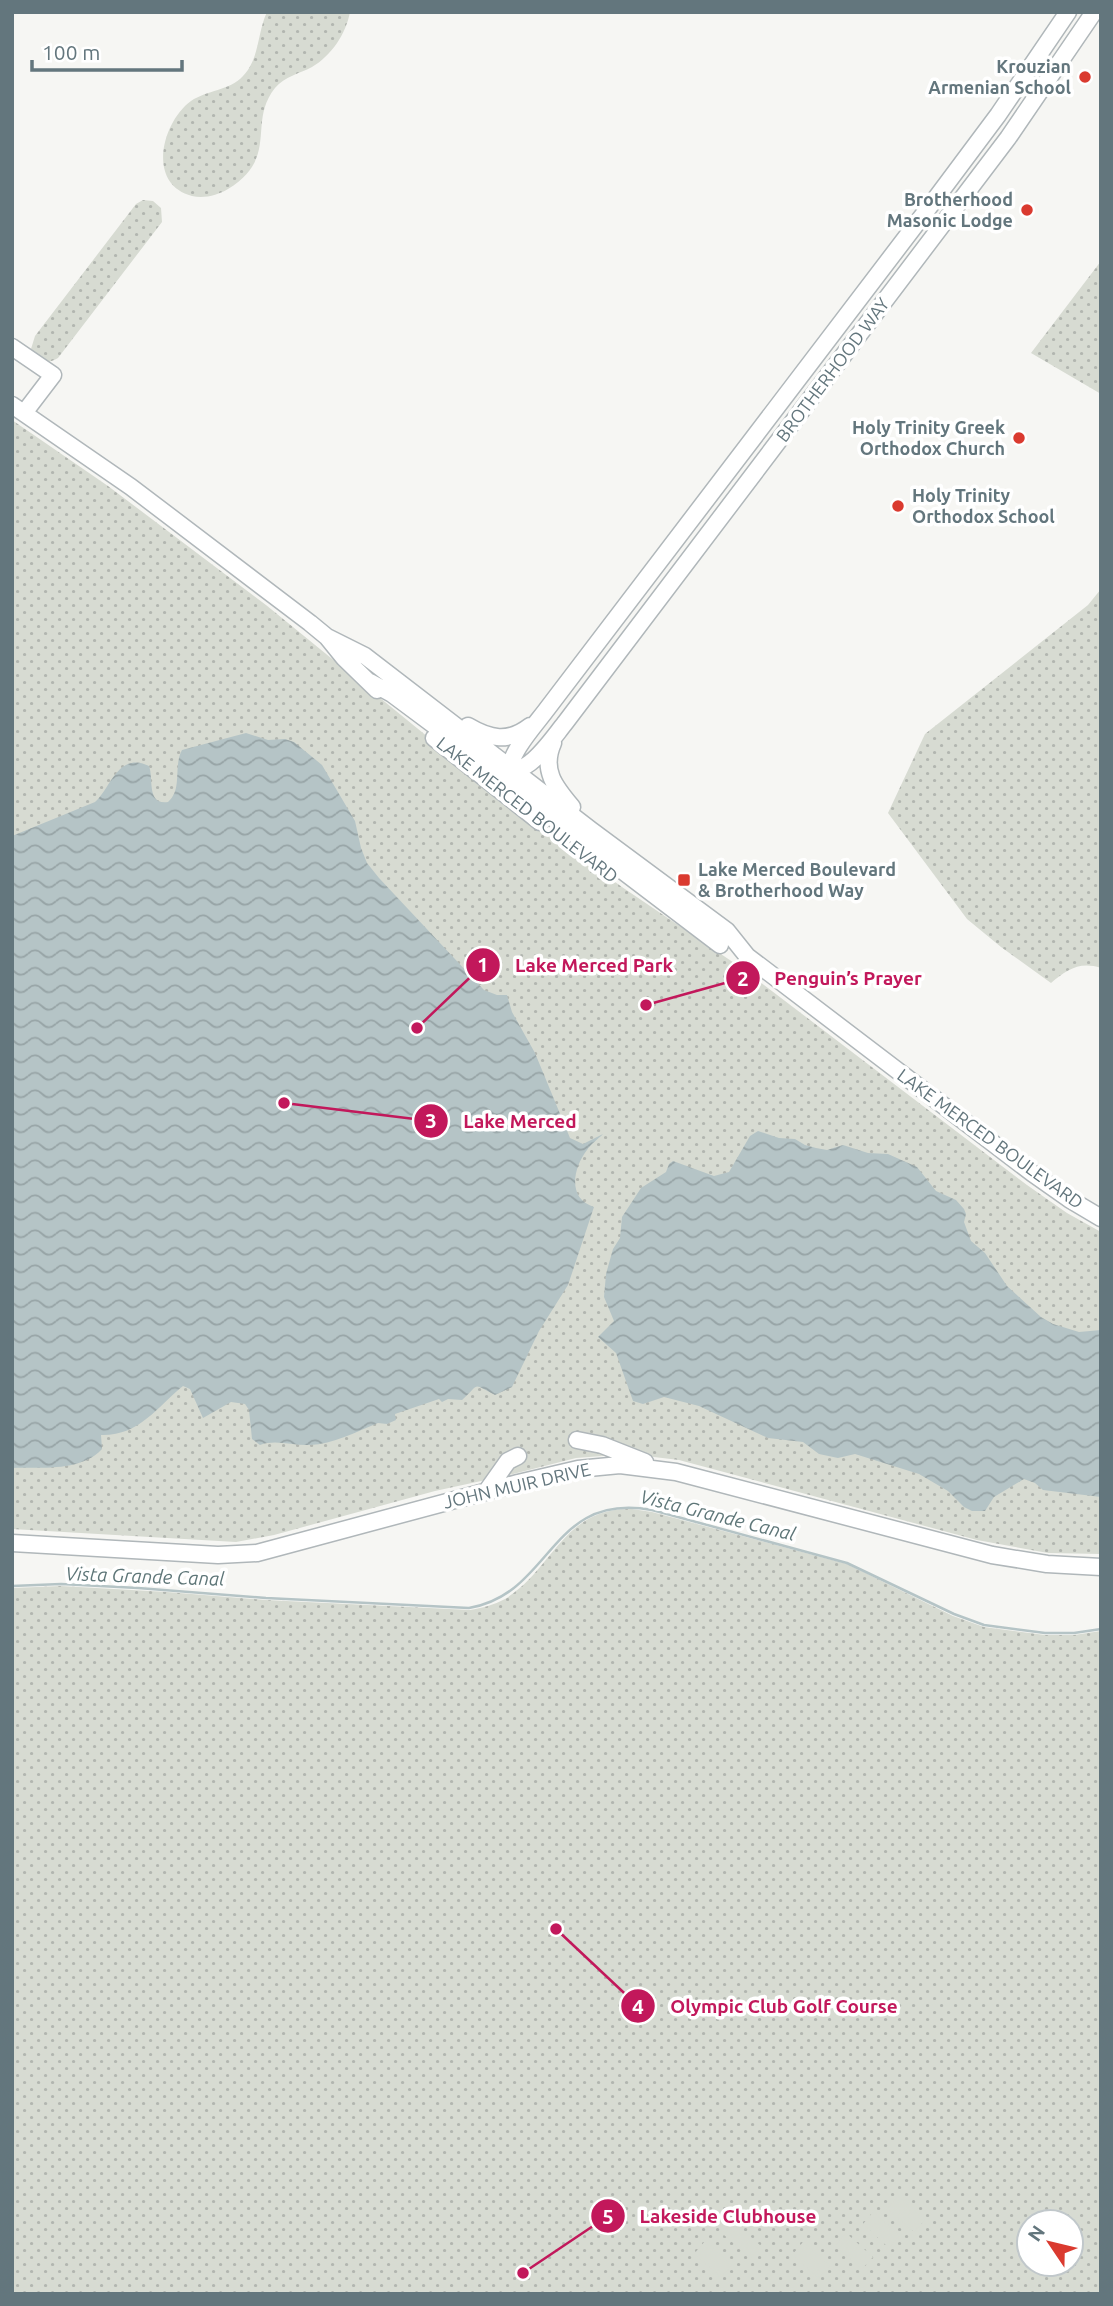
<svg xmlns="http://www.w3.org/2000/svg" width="1113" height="2306" font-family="Ubuntu,sans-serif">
<defs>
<pattern id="grass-dots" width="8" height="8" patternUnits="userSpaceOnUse" patternTransform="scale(1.75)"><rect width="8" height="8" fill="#d7dbd2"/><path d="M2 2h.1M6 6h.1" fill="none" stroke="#b2b6b0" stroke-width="1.8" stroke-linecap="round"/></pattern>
<pattern id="water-waves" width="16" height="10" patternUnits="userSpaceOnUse" patternTransform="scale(1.75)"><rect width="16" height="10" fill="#b5c4c6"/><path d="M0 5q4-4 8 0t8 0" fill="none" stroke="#97a4a6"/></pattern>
</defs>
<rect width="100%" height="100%" fill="#f6f6f3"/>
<path fill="url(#grass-dots)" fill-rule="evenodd" d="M 267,12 L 350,12 C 346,34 331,56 312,67 C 299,74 285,76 275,88 C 247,123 280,157 228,189 C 218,195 204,199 192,196 C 146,184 162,122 191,101 C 207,90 229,91 243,76 C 260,58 257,33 267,12 Z
M 143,200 L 153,201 L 161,208 L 162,222 L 58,358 C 47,365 37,362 31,349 L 35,336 L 136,204 Z
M 1101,261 L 1101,394 L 1031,353 Z
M 12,420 L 108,486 L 266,605 L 531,821 L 622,887 L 743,969 L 1027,1185 L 1067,1213 L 1101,1232 L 1101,1554 L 1048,1553 L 977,1540 L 679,1460 L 629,1454 L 576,1458 L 513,1474 L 435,1491 L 274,1535 L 236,1542 L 12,1529 Z
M 1101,589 L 1101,968 C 1079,961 1067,970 1051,983 L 1001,947 L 967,919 L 888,813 L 925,734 L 1088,605 Z
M 632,1509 L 652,1512 L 847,1564 L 953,1616 L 984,1627 L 1045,1635 L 1074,1635 L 1101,1631 L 1101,2294 L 12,2294 L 12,1588 L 61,1586 L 167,1592 L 266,1600 L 470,1610 C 482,1608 494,1605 505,1599 C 554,1569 563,1507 632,1509 ZM 1029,2222 L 1071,2222 L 1071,2264 L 1029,2264 Z"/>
<path fill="#d7dbd2" d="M 898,2196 L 925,2220 L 914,2232 L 887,2209 Z
M 873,2212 L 900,2235 L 889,2248 L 863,2224 Z
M 734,2222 L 761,2246 L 751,2258 L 724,2235 Z
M 846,2233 L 873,2257 L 862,2269 L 835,2246 Z
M 705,2241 L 732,2265 L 721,2277 L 694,2254 Z
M 803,2242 L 830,2266 L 819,2278 L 792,2255 Z"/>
<path fill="url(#water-waves)" d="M 246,733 L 268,740 L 285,739 L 294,742 L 322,765 L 355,821 L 361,848 L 367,863 L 379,878 L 484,990 L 497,995 L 507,995 L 512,1012 L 535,1053 L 570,1138 L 583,1144 L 603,1134 C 598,1139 591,1144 587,1150 C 573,1168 567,1199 594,1207 L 568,1285 L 539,1331 L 512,1387 L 495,1395 C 471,1383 481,1383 462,1400 L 448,1399 L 442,1402 L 439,1399 L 395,1414 L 396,1420 L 387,1424 L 378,1423 C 356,1432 333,1444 310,1445 C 293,1446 276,1439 260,1445 L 252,1439 L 249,1410 L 245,1404 L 231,1402 L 203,1418 L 190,1389 L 183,1386 C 156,1408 139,1436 101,1435 L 102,1449 C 81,1472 41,1467 12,1468 L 12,836 L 95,802 C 111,788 118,751 149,766 C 154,779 146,805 168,802 C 183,789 173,766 182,750 Z
M 758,1131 L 779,1138 L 795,1139 L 805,1145 L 816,1148 L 827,1150 L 843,1145 L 868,1153 L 888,1154 L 917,1167 L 936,1191 L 956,1200 L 964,1209 L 966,1214 L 964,1222 L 971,1241 L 985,1253 L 1007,1286 L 1041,1317 L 1053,1324 L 1079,1332 L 1101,1330 L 1101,1497 L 1043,1490 L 1035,1483 L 1024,1479 L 994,1497 L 985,1511 L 972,1511 L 964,1507 L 948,1491 L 919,1474 L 855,1454 L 838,1458 L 819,1454 L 803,1442 L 768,1438 L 699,1406 L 664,1397 L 643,1404 L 633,1401 L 616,1353 L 598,1337 L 614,1321 L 604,1297 L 606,1274 L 613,1249 L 620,1238 L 622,1217 L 641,1188 L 666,1172 L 669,1164 L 673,1161 L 714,1176 L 729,1172 L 750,1136 Z"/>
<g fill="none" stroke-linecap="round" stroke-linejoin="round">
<path stroke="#b5c4c6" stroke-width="2.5" d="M 12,1586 L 61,1584 L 138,1588 L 266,1598 L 469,1608 C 553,1594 549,1491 652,1510 L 847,1563 L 954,1614 L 984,1625 L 1045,1633 L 1074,1633 L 1101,1629"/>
<defs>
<path id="secondary" d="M 12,347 L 53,375 L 24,413
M 12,405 L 131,487 L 310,623 L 327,637 L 344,658 L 377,690
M 327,637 L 365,656 L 591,830 L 727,931 L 747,956 L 1032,1173 L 1069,1199 L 1101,1218
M 370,682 L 392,694 L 494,770 C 525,782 548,744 565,723 L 1008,138 L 1094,12
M 468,726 C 490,739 508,743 530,726
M 434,738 L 540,822
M 553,743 C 541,770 555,787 572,807
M 720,945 L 533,803 C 525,795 511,784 510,772 C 508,754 536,724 547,709 L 936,198 L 998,115 L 1068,12
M 577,1440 L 602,1445 L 645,1462
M 486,1492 L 508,1461 L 518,1456
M 12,1543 L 218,1555 L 257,1553 L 518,1483 L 578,1469 L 620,1465 L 676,1472 L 992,1555 L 1047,1564 L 1101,1567"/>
</defs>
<use href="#secondary" stroke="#b0b7ba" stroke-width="19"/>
<use href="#secondary" stroke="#fff" stroke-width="16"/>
</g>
<g fill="#da3a2f" stroke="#fff" stroke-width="2.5">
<circle cx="1085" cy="77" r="7"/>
<circle cx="1027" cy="210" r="7"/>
<circle cx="1019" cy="438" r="7"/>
<circle cx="898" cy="506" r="7"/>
<rect x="677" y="873" width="14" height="14" rx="3.5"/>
</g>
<g text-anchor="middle" stroke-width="7" stroke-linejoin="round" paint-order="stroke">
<g font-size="18" font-weight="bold" fill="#63767d" stroke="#fff" text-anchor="end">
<text x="1071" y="73">Krouzian<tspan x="1071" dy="21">Armenian School</tspan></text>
<text x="1013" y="206">Brotherhood<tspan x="1013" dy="21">Masonic Lodge</tspan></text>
<text x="1005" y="434">Holy Trinity Greek<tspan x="1005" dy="21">Orthodox Church</tspan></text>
<text x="912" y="502" text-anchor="start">Holy Trinity<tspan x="912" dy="21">Orthodox School</tspan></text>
<text x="698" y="876" text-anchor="start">Lake Merced Boulevard<tspan x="698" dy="21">&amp; Brotherhood Way</tspan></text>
</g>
<g font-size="18" fill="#63767d" stroke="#fff">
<text transform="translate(833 370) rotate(-53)" y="6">BROTHERHOOD WAY</text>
<text transform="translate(527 810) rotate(38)" y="6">LAKE MERCED BOULEVARD</text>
<text transform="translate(990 1139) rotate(36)" y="6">LAKE MERCED BOULEVARD</text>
<text transform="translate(517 1486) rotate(-13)" y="6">JOHN MUIR DRIVE</text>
</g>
<g font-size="19" font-style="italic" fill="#5e7678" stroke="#fff">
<text transform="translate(718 1515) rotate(14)" y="7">Vista Grande Canal</text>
<text transform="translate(145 1576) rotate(2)" y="7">Vista Grande Canal</text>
</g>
</g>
<path fill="none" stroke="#c2185b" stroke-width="2.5" d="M417 1028L483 965M646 1005L743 978M284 1103L431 1121M556 1929L638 2006M523 2273L608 2216"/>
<g fill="#c2185b" stroke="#fff" stroke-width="2.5">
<circle cx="417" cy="1028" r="7"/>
<circle cx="646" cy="1005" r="7"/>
<circle cx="284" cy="1103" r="7"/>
<circle cx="556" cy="1929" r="7"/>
<circle cx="523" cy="2273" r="7"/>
<circle cx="483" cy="965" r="18"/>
<circle cx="743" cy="978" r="18"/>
<circle cx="431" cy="1121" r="18"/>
<circle cx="638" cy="2006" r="18"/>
<circle cx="608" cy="2216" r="18"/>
</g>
<g font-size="21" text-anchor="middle" font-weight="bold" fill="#fff">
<text x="483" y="972">1</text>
<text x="743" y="986">2</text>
<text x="431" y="1128">3</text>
<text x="638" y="2014">4</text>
<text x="608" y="2224">5</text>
</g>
<g font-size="19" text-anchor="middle" font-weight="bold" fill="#c2185b" stroke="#fff" stroke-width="7" stroke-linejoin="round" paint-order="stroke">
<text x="594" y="972">Lake Merced Park</text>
<text x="848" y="985">Penguin’s Prayer</text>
<text x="520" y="1128">Lake Merced</text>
<text x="784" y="2013">Olympic Club Golf Course</text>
<text x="728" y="2223">Lakeside Clubhouse</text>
</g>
<rect width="1113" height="2306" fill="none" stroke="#63767d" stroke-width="28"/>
<g transform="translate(1050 2243) rotate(305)"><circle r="33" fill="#ffffff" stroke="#c1c8cb" stroke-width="2"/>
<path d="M0-5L12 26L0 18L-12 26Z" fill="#da3a2f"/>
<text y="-10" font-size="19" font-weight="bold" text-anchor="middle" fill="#63767d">N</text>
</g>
<path d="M32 60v10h150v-10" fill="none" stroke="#63767d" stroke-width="3.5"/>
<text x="42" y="60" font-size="21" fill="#63767d" stroke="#ffffff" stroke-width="5" paint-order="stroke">100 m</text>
</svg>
